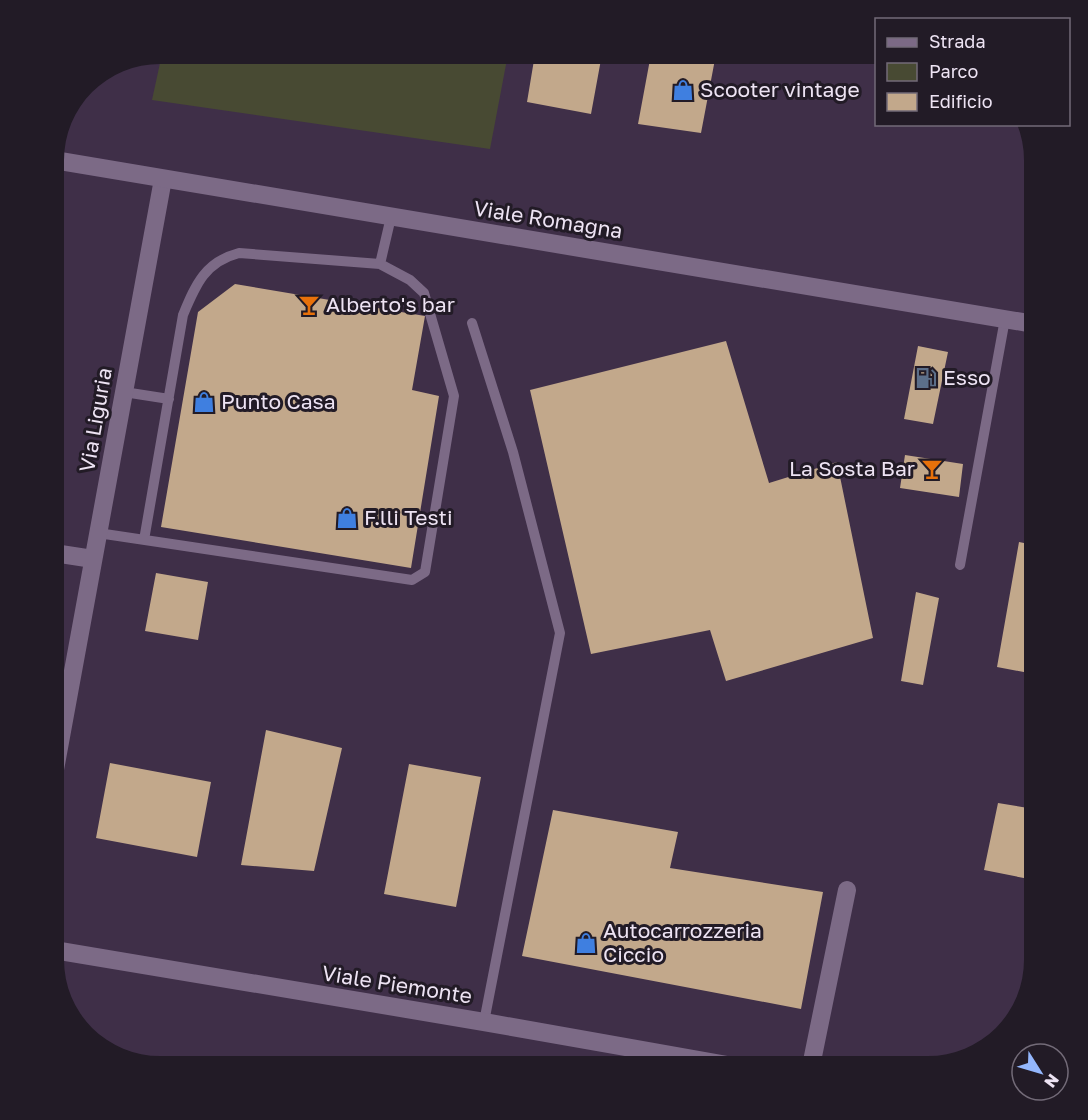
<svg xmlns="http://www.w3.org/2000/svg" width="1088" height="1120" font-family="'Golos Text',sans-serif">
<rect width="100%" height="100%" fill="#3f2f48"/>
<path fill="#484a33" d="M 162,54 L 508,54 L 490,149 L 152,100 Z"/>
<path fill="#c2a88b" d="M 535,54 L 602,54 L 591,114 L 527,102 Z
M 651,54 L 716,54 L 701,133 L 638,124 Z
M 235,284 L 425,316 L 412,390 L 439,396 L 411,568 L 161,527 L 198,312 Z
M 726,341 L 769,483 L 837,462 L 873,638 L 726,681 L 710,630 L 591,654 L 530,390 Z
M 918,346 L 948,352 L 933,424 L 904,419 Z
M 905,455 L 963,464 L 959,497 L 900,488 Z
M 1033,455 L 1034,455 L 1034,479 L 1028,478 Z
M 1019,542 L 1034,545 L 1034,674 L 997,667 Z
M 156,573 L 208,582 L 198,640 L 145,631 Z
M 916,592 L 939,598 L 923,685 L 901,681 Z
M 266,730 L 342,748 L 314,871 L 241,865 Z
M 110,763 L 211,782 L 197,857 L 96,838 Z
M 409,764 L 481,777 L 456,907 L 384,894 Z
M 998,803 L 1034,809 L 1034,880 L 984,870 Z
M 553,810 L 678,832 L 670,868 L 823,892 L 801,1009 L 522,956 Z
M 1033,924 L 1034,960 L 1023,1006 L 1017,1015 Z"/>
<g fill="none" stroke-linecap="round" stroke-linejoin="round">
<path stroke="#7c6a86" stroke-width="10" d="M 380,264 L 391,217
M 472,323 L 513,452 L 560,633 L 484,1022
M 124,392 L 169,399
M 98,533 L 412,580 L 425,572 L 454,396 L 424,293 L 410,280 L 380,264 L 239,253 C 205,262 196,284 183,315 L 144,540
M 960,565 L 1005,319"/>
<path stroke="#7c6a86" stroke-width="18" d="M 54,553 L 93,559
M 54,775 L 163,179
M 54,950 L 484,1022 L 733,1066
M 811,1066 L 847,890"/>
<path stroke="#7c6a86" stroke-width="18" d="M 54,160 L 1034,324"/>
</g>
<defs>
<symbol id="shop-bare" viewBox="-9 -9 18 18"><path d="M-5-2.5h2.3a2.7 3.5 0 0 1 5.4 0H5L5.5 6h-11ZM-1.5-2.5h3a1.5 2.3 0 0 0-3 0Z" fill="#3f7fe0" stroke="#221b26" stroke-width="2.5" paint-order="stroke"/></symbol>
<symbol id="bar-bare" viewBox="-9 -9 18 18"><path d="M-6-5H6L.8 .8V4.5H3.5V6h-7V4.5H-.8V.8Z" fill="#e8710a" stroke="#221b26" stroke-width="2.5" paint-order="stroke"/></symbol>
<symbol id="fuel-bare" viewBox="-9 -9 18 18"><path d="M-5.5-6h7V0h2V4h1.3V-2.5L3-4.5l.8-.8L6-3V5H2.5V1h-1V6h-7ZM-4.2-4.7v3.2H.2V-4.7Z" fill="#5c6f8a" stroke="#221b26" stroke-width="2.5" paint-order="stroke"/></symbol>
</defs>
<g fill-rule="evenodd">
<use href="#shop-bare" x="668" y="75" width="30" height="30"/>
<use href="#bar-bare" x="294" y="290" width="30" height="30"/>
<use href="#fuel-bare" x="911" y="363" width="30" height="30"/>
<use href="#shop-bare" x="189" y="387" width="30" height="30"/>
<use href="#bar-bare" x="917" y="454" width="30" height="30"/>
<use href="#shop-bare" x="332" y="503" width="30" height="30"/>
<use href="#shop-bare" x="571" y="928" width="30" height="30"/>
</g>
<g text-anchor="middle" stroke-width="6" stroke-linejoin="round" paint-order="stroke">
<g font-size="21" fill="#ede3f3" stroke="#221b26" text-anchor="start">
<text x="700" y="97">Scooter vintage</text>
<text x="326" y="312">Alberto's bar</text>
<text x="943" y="385">Esso</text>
<text x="221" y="409">Punto Casa</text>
<text x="915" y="476" text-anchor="end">La Sosta Bar</text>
<text x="364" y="525">F.lli Testi</text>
<text x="603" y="938">Autocarrozzeria<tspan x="603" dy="24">Ciccio</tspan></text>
</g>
<g font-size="21" fill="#ede3f3" stroke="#221b26">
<text transform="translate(548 220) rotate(9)" y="7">Viale Romagna</text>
<text transform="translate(96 420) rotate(-80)" y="7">Via Liguria</text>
<text transform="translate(397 985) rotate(9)" y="7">Viale Piemonte</text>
</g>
</g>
<path d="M0 0H1088V1120H0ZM160 64H928A96 96 0 0 1 1024 160V960A96 96 0 0 1 928 1056H160A96 96 0 0 1 64 960V160A96 96 0 0 1 160 64Z" fill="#221b26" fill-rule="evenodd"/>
<rect x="875" y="18" width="195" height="108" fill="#221b26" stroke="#736b78" stroke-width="1.5"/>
<rect x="887" y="38" width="30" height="9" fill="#7c6a86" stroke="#736b78" stroke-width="1.5"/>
<text x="929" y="48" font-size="18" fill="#ede3f3">Strada</text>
<rect x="887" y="63" width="30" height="18" fill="#484a33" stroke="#736b78" stroke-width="1.5"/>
<text x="929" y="78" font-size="18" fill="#ede3f3">Parco</text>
<rect x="887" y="93" width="30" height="18" fill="#c2a88b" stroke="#736b78" stroke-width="1.5"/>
<text x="929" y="108" font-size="18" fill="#ede3f3">Edificio</text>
<g transform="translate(1040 1072) rotate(127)"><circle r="28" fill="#221b26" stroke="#736b78" stroke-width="1.5"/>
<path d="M0-4.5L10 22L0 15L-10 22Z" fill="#94b7fd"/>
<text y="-9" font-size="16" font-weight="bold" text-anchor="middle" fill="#ede3f3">N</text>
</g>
</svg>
